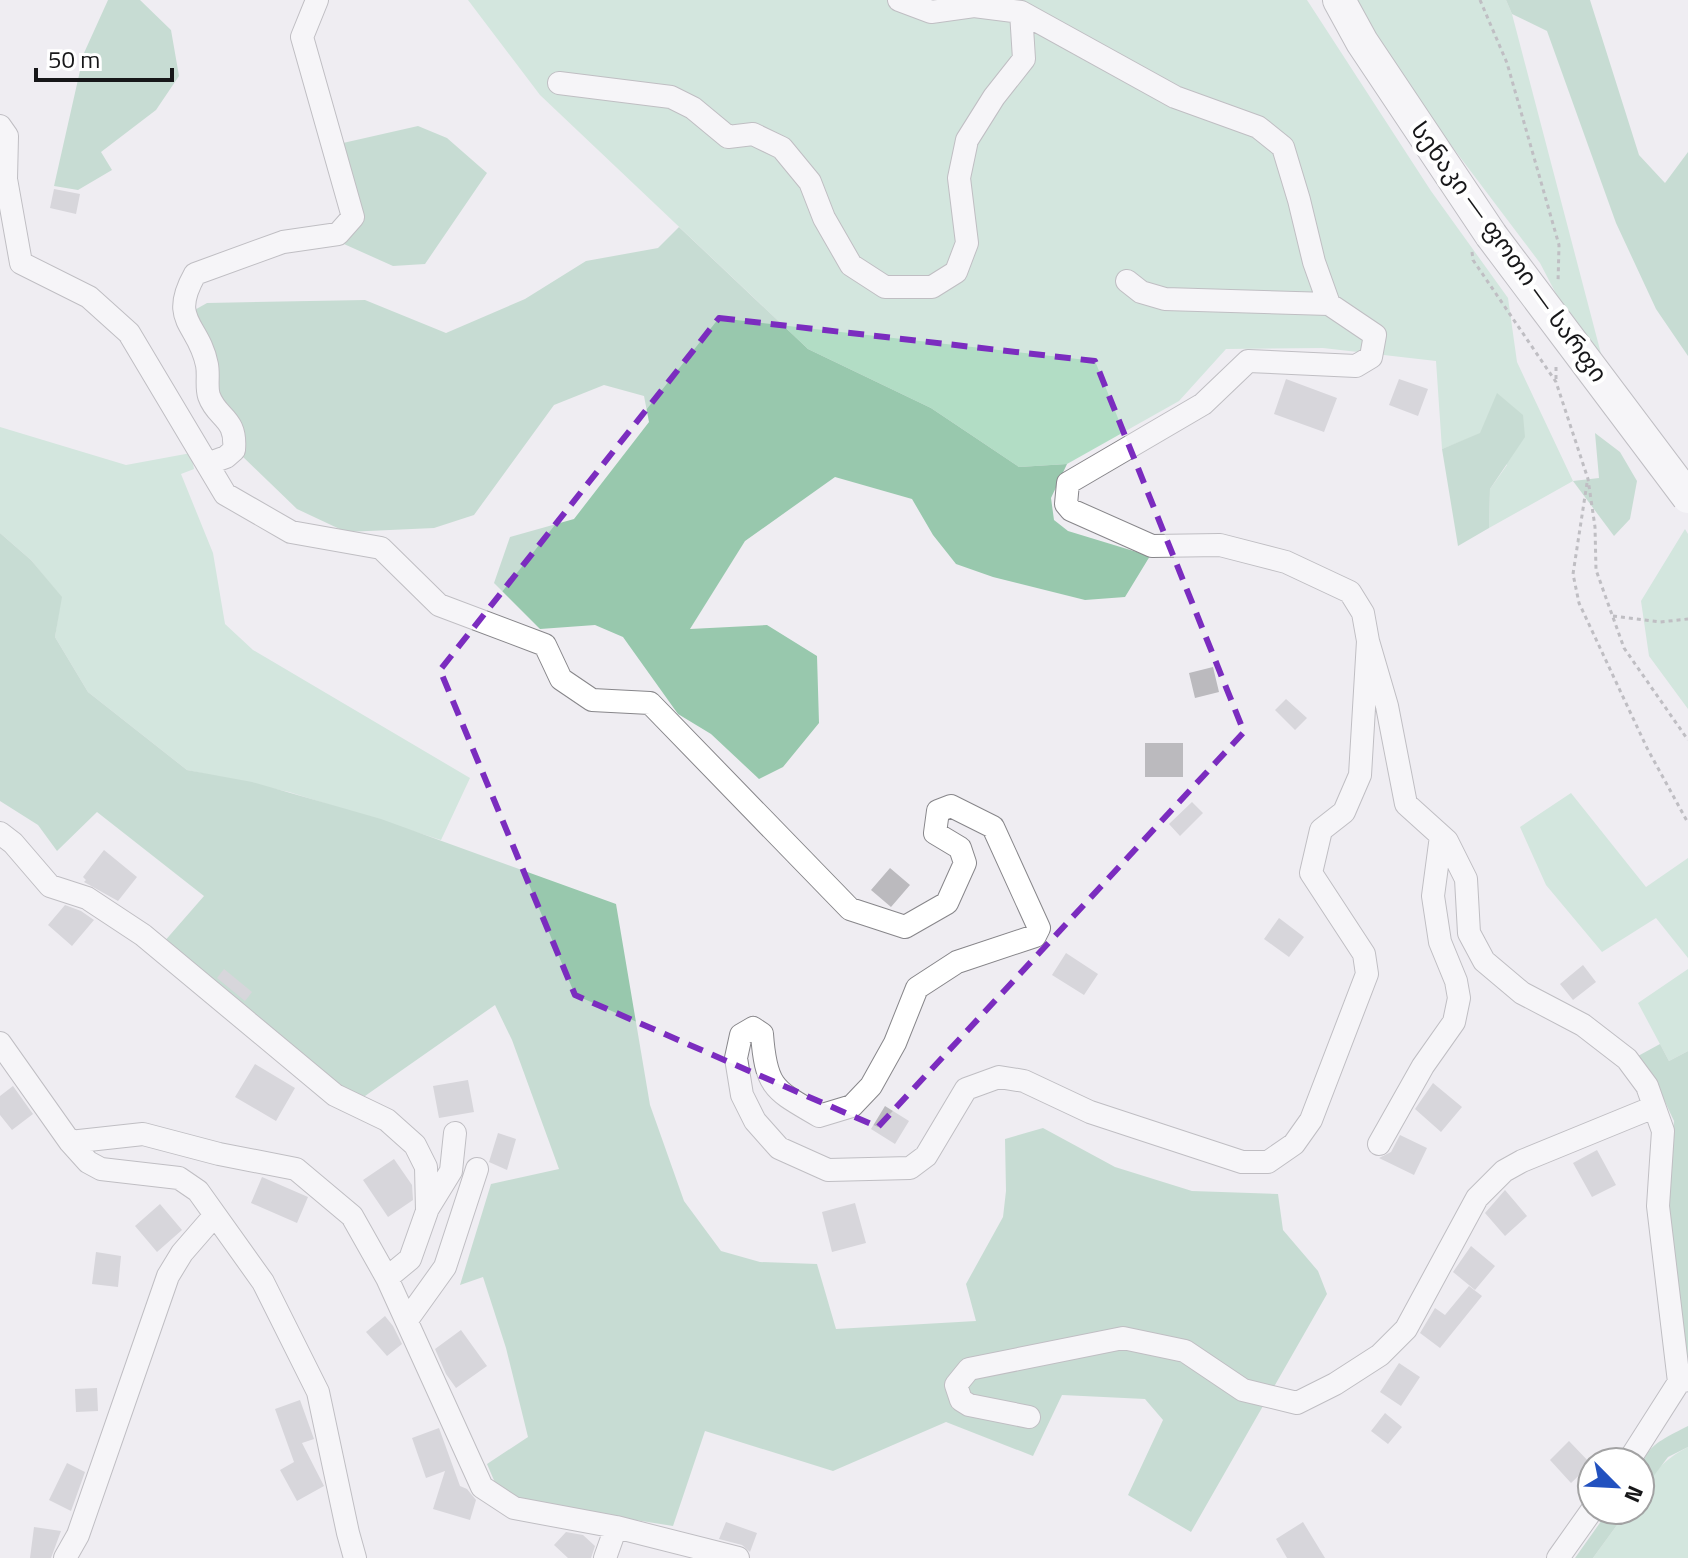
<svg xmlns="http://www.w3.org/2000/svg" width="1688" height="1558" font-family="'Titillium Web','Noto Sans Georgian',sans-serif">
<rect width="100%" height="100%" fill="#efedf2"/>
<path fill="#b2ddc5" d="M 468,0 L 1307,0 L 1431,191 L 1508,298 L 1517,362 L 1573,481 L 1489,528 L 1490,489 L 1507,465 L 1480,434 L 1442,449 L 1436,361 L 1323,348 L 1226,349 L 1179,401 L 1067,464 L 1019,467 L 931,408 L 808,349 L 540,95 Z
M 1355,0 L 1506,0 L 1512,14 L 1605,369 L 1590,359 L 1540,263 L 1395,71 Z
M 0,427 L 126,465 L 191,453 L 194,469 L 181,474 L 213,553 L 225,624 L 253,650 L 470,778 L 441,840 L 289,792 L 187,770 L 88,692 L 55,637 L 61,597 L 31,560 L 0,533 Z
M 1685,529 L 1688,534 L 1688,709 L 1649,656 L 1641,601 Z
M 1571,793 L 1646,887 L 1688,858 L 1688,958 L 1656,918 L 1602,952 L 1546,885 L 1520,827 Z
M 1688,969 L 1688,1051 L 1669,1061 L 1638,1003 Z
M 1688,1447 L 1688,1558 L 1593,1558 L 1628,1510 L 1640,1510 C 1640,1482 1664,1459 1688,1447 Z"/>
<path fill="#98c8ad" d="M 108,0 L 140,0 L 171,30 L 179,76 L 156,110 L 101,152 L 112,170 L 78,190 L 54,186 L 84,53 Z
M 1506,0 L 1590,0 L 1639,155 L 1665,183 L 1688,152 L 1688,356 L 1656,309 L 1616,223 L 1547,31 L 1512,14 Z
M 418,126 L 447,138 L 487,173 L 425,264 L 393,266 L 335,240 L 362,218 L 343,143 Z
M 679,227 L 808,349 L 931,408 L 1019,467 L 1067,464 L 1051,498 L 1054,520 L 1068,531 L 1150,556 L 1125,597 L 1085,600 L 993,577 L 956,564 L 933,535 L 912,499 L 835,477 L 745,541 L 690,629 L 767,625 L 817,656 L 819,723 L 783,767 L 759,779 L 711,734 L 678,714 L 623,637 L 595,625 L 540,629 L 494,583 L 510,537 L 574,519 L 649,422 L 644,396 L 604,385 L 554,405 L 474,515 L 434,528 L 346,532 L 297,509 L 239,453 L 215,399 L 191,312 L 207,303 L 365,300 L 446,333 L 525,299 L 586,261 L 658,248 Z
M 1497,393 L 1523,415 L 1525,437 L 1490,489 L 1489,528 L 1458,546 L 1442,449 L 1480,433 Z
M 1595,433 L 1620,452 L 1637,481 L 1630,519 L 1614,536 L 1573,481 L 1599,478 Z
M 0,533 L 31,560 L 62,597 L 55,637 L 88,692 L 187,770 L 252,782 L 381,819 L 616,904 L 650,1105 L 684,1201 L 721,1251 L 760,1262 L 817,1264 L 836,1329 L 976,1321 L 966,1284 L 1003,1217 L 1006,1191 L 1005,1139 L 1043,1128 L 1115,1167 L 1192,1191 L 1278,1194 L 1283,1230 L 1318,1271 L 1327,1294 L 1191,1532 L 1128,1495 L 1163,1420 L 1145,1399 L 1062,1395 L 1033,1456 L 946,1422 L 833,1471 L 705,1431 L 673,1526 L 522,1502 L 496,1485 L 487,1464 L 528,1437 L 506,1348 L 483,1277 L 460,1285 L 491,1184 L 559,1169 L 512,1040 L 495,1005 L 365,1096 L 338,1091 L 163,943 L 204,896 L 97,812 L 57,851 L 38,825 L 0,801 Z
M 1660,1044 L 1669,1061 L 1688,1051 L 1688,1363 L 1668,1199 L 1674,1121 L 1659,1089 L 1638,1056 Z
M 1688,1426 L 1688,1447 L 1668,1457 L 1640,1494 C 1640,1449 1649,1446 1688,1426 Z
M 1609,1510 L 1628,1510 L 1593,1558 L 1575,1558 Z"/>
<path fill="#bbbabe" d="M 54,189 L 80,194 L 76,214 L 50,208 Z
M 1286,379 L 1337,398 L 1324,432 L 1274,414 Z
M 1399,379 L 1428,389 L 1418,416 L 1389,405 Z
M 1213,667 L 1219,692 L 1195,698 L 1189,673 Z
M 1286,699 L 1307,718 L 1295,730 L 1275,710 Z
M 1145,743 L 1183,743 L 1183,777 L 1145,777 Z
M 1192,802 L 1203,813 L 1180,836 L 1169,824 Z
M 104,850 L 137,877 L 118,901 L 84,882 L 86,880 L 83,877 Z
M 890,868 L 910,885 L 891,907 L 871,890 Z
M 65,905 L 81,911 L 94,920 L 72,946 L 48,925 Z
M 1279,918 L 1304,937 L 1289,957 L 1264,939 Z
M 1066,953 L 1098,974 L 1084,995 L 1052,975 Z
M 1583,965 L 1596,982 L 1573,1000 L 1560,984 Z
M 224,969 L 252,992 L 245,1001 L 217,978 Z
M 255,1064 L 295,1088 L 276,1121 L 235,1097 Z
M 468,1080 L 474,1112 L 439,1118 L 433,1086 Z
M 1433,1083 L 1462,1107 L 1441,1132 L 1415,1109 Z
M 13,1086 L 33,1114 L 12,1130 L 0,1115 L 0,1096 Z
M 885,1106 L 909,1121 L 895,1144 L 871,1129 Z
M 498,1133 L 516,1139 L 507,1170 L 489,1162 Z
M 1400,1135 L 1427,1148 L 1414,1175 L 1379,1158 L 1391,1152 Z
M 1597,1150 L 1616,1185 L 1592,1197 L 1573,1163 Z
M 394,1159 L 412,1185 L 413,1200 L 388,1217 L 363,1180 Z
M 262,1177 L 308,1197 L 297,1223 L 251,1203 Z
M 1505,1190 L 1527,1216 L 1505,1236 L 1485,1213 Z
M 855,1203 L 866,1243 L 832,1252 L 822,1212 Z
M 160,1204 L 182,1230 L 157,1252 L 135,1226 Z
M 1471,1246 L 1495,1266 L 1475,1290 L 1453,1272 Z
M 96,1252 L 121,1256 L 118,1287 L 92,1284 Z
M 1469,1286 L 1482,1296 L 1440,1348 L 1420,1333 L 1435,1308 L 1445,1315 Z
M 385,1316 L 393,1326 L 402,1344 L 387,1356 L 366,1332 Z
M 461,1330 L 487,1366 L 456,1388 L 446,1374 L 435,1349 Z
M 1399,1363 L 1420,1377 L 1401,1406 L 1380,1392 Z
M 97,1388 L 98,1411 L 76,1412 L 75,1389 Z
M 300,1400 L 314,1439 L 302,1443 L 324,1486 L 297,1501 L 280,1470 L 294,1462 L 275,1409 Z
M 1385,1413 L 1402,1427 L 1388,1444 L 1371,1431 Z
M 439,1428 L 460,1486 L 467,1489 L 476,1500 L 470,1520 L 433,1509 L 445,1471 L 426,1478 L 412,1438 Z
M 1569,1441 L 1591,1464 L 1571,1483 L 1550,1460 Z
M 67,1463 L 85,1472 L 71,1511 L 49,1500 Z
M 726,1522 L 757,1533 L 750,1552 L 742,1545 L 719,1539 Z
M 1303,1522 L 1325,1558 L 1287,1558 L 1276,1539 Z
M 34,1527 L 61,1531 L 51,1558 L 30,1558 Z
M 566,1532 L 583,1535 L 595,1546 L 591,1558 L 568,1558 L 554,1545 Z"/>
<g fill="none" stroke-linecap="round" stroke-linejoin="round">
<defs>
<path id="minor" d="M 899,0 L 931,12 L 974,6 L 1021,12 L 1175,97 L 1258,127 L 1283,147 L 1299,200 L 1314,262 L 1329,304 L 1375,335 L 1371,357 L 1356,366 L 1248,361 L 1203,404 L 1068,483 L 1066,504 L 1071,510 L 1152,546 L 1220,545 L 1286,562 L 1350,592 L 1363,613 L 1368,641 L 1387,706 L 1406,804 L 1447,841 L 1466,879 L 1469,933 L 1484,961 L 1522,993 L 1583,1025 L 1627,1059 L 1647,1086 L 1663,1131 L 1658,1206 L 1679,1382
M 559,83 L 671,97 L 693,108 L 728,137 L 753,134 L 782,148 L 810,182 L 824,218 L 851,265 L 885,287 L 932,287 L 956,272 L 967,243 L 959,178 L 967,140 L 994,97 L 1024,59 L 1021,12
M 0,126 L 7,136 L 6,179 L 21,263 L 89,297 L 129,333 L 225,494 L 291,532 L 381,548 L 439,605 L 545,645 L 561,679 L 592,700 L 650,703 L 850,909 L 905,927 L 947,903 L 965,863 L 960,848 L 935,833 L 938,811 L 951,806 L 993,827 L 1039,928 L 1035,936 L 957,962 L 917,988 L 895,1043 L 871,1086 L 852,1106 L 819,1116 C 775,1090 766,1089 762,1034 L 753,1028 L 741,1035 L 736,1058 L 742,1095 L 755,1121 L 779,1148 L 828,1170 L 910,1168 L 926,1156 L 966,1089 L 999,1077 L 1024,1081 L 1090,1112 L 1242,1162 L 1268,1162 L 1294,1144 L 1311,1120 L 1367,974 L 1364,954 L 1311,873 L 1321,830 L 1344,812 L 1360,775 L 1368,641
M 1127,281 L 1141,292 L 1165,299 L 1329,304
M 207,464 L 226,457 L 234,450 C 237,417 217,419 209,396 C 206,387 209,375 207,365 C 199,323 168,322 195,274 L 283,242 L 338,234 L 353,217 L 302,37 L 317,0
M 0,833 L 13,843 L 50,886 L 87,898 L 143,935 L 335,1095 L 387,1120 L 415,1145 L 426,1167 L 427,1211 L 410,1259 L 387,1278
M 0,1043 L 70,1142 L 88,1162 L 101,1169 L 179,1178 L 198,1191 L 263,1282 L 318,1392 L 348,1533 L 355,1558
M 70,1142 L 143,1134 L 219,1154 L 296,1169 L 352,1216 L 387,1278 L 482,1487 L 514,1508 L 616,1527 L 738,1558
M 1379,1144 L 1423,1066 L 1454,1022 L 1459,998 L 1456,981 L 1440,942 L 1433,896 L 1441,836
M 427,1210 L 451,1171 L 455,1133
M 407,1320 L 445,1267 L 477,1169
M 1029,1417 L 969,1405 L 961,1400 L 956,1385 L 969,1369 L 1123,1338 L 1185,1351 L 1243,1390 L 1297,1403 L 1335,1384 L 1380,1355 L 1406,1329 L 1477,1198 L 1504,1171 L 1522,1161 L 1654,1107
M 1628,1462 L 1679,1382 L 1688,1380
M 65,1558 L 78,1535 L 168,1276 L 182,1253 L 215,1215
M 605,1558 L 616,1527
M 1558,1558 L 1592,1510"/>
<path id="highway" d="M 1339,0 L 1362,42 L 1491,235"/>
</defs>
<use href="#minor" stroke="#87868a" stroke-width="24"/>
<use href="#highway" stroke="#87868a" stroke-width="34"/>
<path stroke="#868589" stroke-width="3" stroke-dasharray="4 4" stroke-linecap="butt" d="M 1480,0 L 1507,63 L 1559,245 L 1558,283
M 1472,252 L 1473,260 L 1556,382 L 1588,479 L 1595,527 L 1596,570 L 1624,648 L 1688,740
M 1556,379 L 1556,363
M 1587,483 L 1573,574 L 1579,603 L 1647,748 L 1688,823
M 1613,616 L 1660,622 L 1688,619"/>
<use href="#minor" stroke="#fff" stroke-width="22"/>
<use href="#highway" stroke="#fff" stroke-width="32"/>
<defs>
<path id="highway-bridge" d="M 1491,235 L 1688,497"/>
</defs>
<use href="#highway-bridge" stroke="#87868a" stroke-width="34" stroke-linecap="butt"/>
<use href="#highway-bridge" stroke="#fff" stroke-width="32"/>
</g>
<path d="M0 0H1688V1558H0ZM 719,318 L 1095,361 L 1244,732 L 878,1127 L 575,995 L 440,670 Z" fill="#efedf2" fill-opacity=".55" fill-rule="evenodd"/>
<path fill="none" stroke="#7b2cbf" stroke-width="6" stroke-dasharray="16 10" stroke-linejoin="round" d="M 719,318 L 1095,361 L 1244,732 L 878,1127 L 575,995 L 440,670 Z"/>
<g text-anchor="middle" stroke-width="8" stroke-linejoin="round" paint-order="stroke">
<g font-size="24" fill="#171719" stroke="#fff">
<text transform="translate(1509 252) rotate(54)" y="8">სენაკი — ფოთი — სარფი</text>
</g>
</g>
<g transform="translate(1616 1486) rotate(114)"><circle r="38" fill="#ffffff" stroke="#a2a2a3" stroke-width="2"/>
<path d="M0-6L14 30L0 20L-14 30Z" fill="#2251bf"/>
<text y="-12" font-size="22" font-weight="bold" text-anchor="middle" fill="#171719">N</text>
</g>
<path d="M36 68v12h136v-12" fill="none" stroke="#171719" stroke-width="4"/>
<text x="48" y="68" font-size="24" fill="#171719" stroke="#ffffff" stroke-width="6" paint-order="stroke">50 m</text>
</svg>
